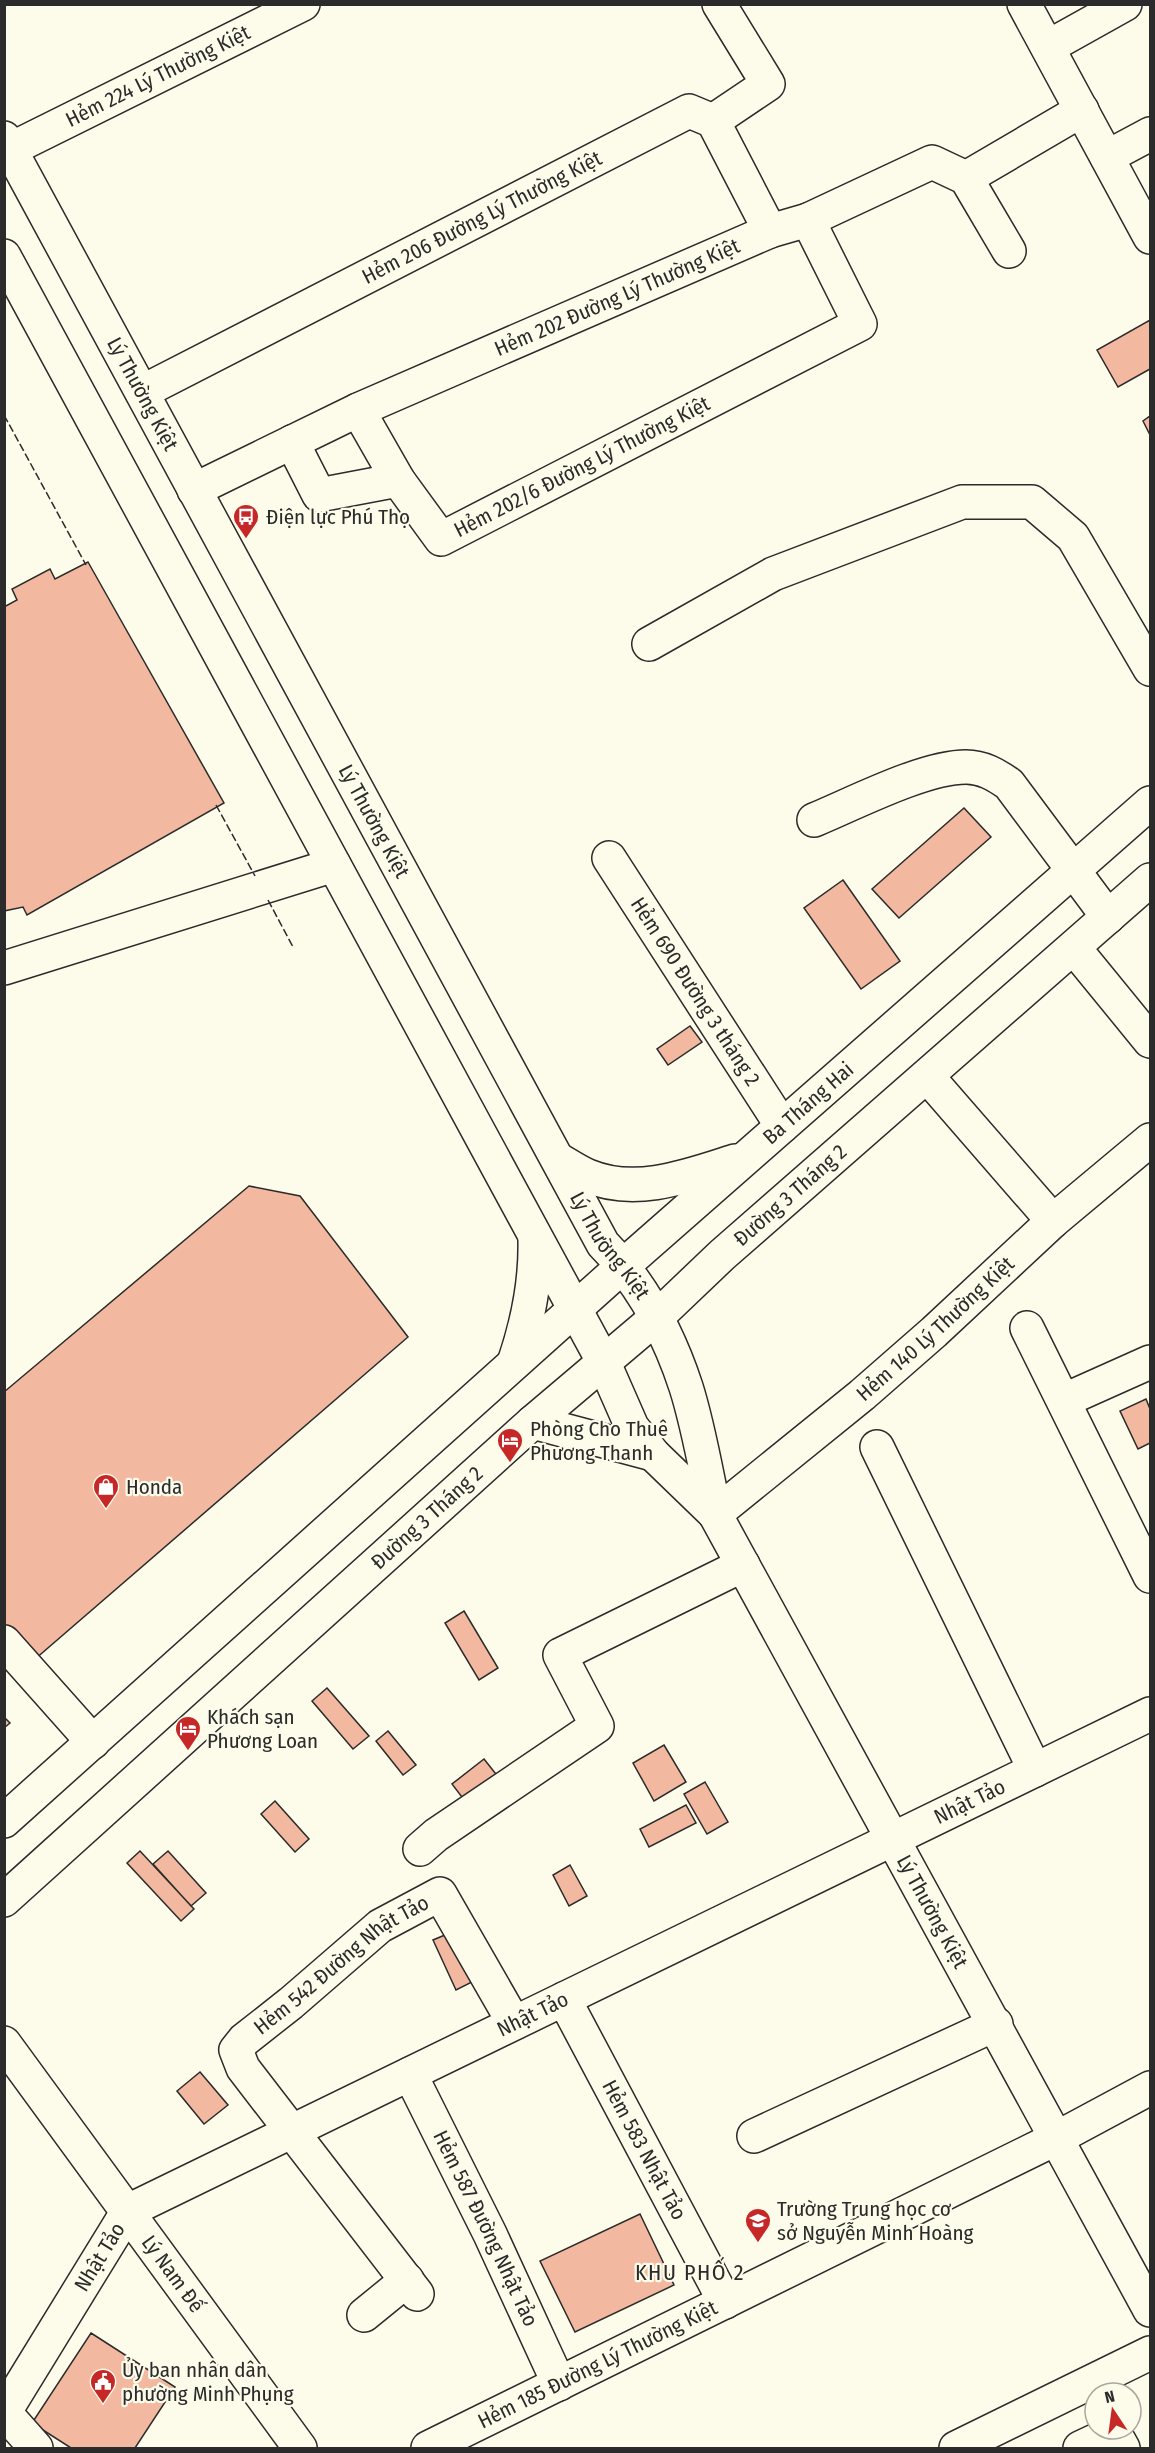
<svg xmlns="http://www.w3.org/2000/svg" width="1155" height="2453" font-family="'Fira Sans Condensed',sans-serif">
<rect width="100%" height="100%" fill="#fdfbea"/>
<path fill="#f2b8a0" stroke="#2b2b2b" stroke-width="1.5" d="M 1150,320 L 1150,369 L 1118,387 L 1097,350 Z
M 1150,416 L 1150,435 L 1143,421 Z
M 88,562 L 224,803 L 27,915 L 23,907 L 4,911 L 4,607 L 17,600 L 12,589 L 50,569 L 55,579 Z
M 964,808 L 991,837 L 899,918 L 872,889 Z
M 843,880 L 900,961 L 861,989 L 804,908 Z
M 690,1026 L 702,1042 L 668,1065 L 657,1049 Z
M 249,1186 L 300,1196 L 408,1337 L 34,1660 L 4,1628 L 4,1392 Z
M 1146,1399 L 1150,1409 L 1150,1443 L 1138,1449 L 1120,1411 Z
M 464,1611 L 498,1668 L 479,1680 L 445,1623 Z
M 327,1688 L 369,1736 L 353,1749 L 312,1701 Z
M 4,1717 L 10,1723 L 4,1728 Z
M 388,1731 L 416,1765 L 403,1775 L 376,1741 Z
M 664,1745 L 686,1782 L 654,1801 L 633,1763 Z
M 484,1759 L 507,1788 L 474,1813 L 452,1784 Z
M 705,1782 L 728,1822 L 707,1834 L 684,1794 Z
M 275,1801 L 309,1839 L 295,1852 L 261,1814 Z
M 686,1805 L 696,1823 L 649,1847 L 640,1829 Z
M 140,1851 L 194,1909 L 181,1921 L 127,1863 Z
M 168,1851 L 206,1893 L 191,1906 L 153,1864 Z
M 570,1865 L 587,1896 L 569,1906 L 553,1875 Z
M 452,1932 L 474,1981 L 456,1990 L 433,1940 Z
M 200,2072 L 228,2105 L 204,2124 L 177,2091 Z
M 640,2214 L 674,2285 L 575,2332 L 540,2261 Z
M 91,2333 L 175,2387 L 135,2448 L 71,2448 L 32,2423 Z"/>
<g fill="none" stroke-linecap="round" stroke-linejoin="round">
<defs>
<g id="minor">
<path d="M 1024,4 L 1150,237"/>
<path d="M 1048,47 L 1125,4"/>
<path d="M 713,121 L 768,84 L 719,4"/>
<path id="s1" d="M 11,149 L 303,4"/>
<path d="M 1107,157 L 1150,134"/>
<path d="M 966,178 L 1082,110"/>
<path id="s2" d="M 142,392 L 689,111 L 713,121 L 770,231"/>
<path id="s3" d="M 358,410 L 398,480 L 441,539 L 860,324 L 808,220"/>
<path d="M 292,442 L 319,495 L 398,480"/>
<path id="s4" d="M 194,490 L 358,410 L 770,231 L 808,220 L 932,162 L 966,178 L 1009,251"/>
<path d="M 649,644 L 773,574 L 962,502 L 1032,502 L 1073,537 L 1150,669"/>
<path d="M 814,820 C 855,803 924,767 966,767 C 983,767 996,775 1009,784 L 1108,917"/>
<path id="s5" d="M 609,858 L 782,1126"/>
<path d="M 1074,948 L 1150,1041"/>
<path d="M 4,968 L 334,865"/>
<path d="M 927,1076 L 1053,1221"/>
<path d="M 1027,1328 L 1150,1576"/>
<path d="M 1065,1400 L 1150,1362"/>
<path d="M 877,1447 L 1035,1770"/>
<path id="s6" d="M 715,1514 L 862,1395 L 934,1332 L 1053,1221 L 1150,1140"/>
<path d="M 4,1642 L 93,1742"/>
<path d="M 420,1849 L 436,1835 L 597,1726 L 560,1655 L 743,1565"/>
<path id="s7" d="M 564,1999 L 725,2302"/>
<path id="s8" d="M 4,2043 L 300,2448"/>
<path id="s9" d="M 410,2074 L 490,2234 L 559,2384"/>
<path d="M 754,2136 L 996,2024"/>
<path id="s10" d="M 417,2294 L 243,2068 L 236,2050 L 244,2040 L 291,2003 L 380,1926 L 440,1894 L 514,2023"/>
<path d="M 364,2315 L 407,2280"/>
<path id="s11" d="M 4,2413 L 128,2211 L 1150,1714"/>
<path d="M 5,2413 L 36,2448"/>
<path id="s12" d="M 428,2448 L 1057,2138 L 1150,2088"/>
<path d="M 956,2448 L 1150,2353"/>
<path d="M 1080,2448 L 1114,2432 L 1123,2448"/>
</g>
<g id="major">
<path id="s13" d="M 4,138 L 603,1244 C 642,1284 669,1335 686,1387 C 699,1428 706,1472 715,1514 L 1150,2310"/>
<path d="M 4,256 L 603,1361 L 632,1427 L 653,1454 L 715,1514"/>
<path d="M 559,1160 C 568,1165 578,1172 588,1176 C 636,1196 688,1176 735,1161"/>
<path d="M 514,1363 C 528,1322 536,1283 535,1240"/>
<path d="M 533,1422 L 653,1454"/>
<path id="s14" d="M 4,1821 L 624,1265 L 1150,803"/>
<path id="s15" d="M 4,1900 L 533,1422 L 657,1317 L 722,1255 L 1150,880"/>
</g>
</defs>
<use href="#minor" stroke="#2b2b2b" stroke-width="36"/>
<use href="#major" stroke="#2b2b2b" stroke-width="36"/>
<use href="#minor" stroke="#fdfbea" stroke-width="33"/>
<use href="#major" stroke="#fdfbea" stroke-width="33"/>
<path stroke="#2b2b2b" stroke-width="1.5" stroke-dasharray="8 3" stroke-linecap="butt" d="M 4,415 L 86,565
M 216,805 L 255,876
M 268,900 L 293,947"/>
</g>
<defs>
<symbol id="bus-pin" viewBox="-11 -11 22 30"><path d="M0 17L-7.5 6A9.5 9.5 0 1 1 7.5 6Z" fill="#c62828" stroke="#fdfbea"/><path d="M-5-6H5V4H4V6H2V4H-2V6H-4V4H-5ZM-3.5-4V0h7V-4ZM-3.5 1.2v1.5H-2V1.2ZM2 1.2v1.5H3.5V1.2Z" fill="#fff"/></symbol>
<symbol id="hotel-pin" viewBox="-11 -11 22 30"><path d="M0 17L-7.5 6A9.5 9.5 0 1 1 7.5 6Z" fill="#c62828" stroke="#fdfbea"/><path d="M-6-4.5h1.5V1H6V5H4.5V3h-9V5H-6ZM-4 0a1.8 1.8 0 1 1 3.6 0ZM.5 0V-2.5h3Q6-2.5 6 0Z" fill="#fff"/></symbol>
<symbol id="shop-pin" viewBox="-11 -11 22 30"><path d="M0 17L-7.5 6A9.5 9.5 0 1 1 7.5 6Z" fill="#c62828" stroke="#fdfbea"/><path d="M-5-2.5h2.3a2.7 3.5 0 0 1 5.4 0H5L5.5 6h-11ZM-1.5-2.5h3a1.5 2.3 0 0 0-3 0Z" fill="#fff"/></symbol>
<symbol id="school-pin" viewBox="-11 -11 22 30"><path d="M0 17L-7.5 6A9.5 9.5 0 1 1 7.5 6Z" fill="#c62828" stroke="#fdfbea"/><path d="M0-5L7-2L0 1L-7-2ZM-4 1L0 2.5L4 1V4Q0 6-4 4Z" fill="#fff"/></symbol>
<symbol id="civic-pin" viewBox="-11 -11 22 30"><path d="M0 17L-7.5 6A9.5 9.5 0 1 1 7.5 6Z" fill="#c62828" stroke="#fdfbea"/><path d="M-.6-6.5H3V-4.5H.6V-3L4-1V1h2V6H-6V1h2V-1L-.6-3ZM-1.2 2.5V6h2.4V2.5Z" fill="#fff"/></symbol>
</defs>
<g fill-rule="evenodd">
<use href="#bus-pin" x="231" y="502" width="30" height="40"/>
<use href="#hotel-pin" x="495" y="1426" width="30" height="40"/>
<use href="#shop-pin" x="91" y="1472" width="30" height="40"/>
<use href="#hotel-pin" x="173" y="1714" width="30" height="40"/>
<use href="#school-pin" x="743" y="2206" width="30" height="40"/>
<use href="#civic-pin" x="88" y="2367" width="30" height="40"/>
</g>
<g text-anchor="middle" stroke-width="4.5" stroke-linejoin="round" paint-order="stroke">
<g font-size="21" fill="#2b2b2b" stroke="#fdfbea">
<text dy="7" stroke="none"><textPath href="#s1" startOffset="164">Hẻm 224 Lý Thường Kiệt</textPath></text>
<text dy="7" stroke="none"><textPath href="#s2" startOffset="382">Hẻm 206 Đường Lý Thường Kiệt</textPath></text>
<text dy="7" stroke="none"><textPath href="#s4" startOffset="465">Hẻm 202 Đường Lý Thường Kiệt</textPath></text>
<text dy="7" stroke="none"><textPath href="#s13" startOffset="291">Lý Thường Kiệt</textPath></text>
<text dy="7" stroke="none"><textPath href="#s3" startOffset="312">Hẻm 202/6 Đường Lý Thường Kiệt</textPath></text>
<text dy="7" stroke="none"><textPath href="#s13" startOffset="777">Lý Thường Kiệt</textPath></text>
<text dy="7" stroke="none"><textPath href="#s5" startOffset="159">Hẻm 690 Đường 3 tháng 2</textPath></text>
<text dy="7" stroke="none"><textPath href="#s14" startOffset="1078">Ba Tháng Hai</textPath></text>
<text dy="7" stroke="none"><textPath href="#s15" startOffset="1056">Đường 3 Tháng 2</textPath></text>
<text dy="7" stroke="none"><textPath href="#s13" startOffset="1263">Lý Thường Kiệt</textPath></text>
<text dy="7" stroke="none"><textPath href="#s6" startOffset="288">Hẻm 140 Lý Thường Kiệt</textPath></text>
<text dy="7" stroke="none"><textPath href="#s15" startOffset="570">Đường 3 Tháng 2</textPath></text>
<text dy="7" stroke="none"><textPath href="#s11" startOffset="1173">Nhật Tảo</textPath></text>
<text dy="7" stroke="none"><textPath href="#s13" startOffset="2008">Lý Thường Kiệt</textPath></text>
<text dy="7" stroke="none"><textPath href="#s10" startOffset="441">Hẻm 542 Đường Nhật Tảo</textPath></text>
<text dy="7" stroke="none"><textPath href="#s11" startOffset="687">Nhật Tảo</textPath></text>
<text dy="7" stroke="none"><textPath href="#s7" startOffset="171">Hẻm 583 Nhật Tảo</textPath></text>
<text dy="7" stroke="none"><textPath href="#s9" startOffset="172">Hẻm 587 Đường Nhật Tảo</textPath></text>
<text dy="7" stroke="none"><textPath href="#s11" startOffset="183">Nhật Tảo</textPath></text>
<text dy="7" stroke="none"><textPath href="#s8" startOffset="286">Lý Nam Đế</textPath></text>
<text dy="7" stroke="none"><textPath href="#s12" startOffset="189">Hẻm 185 Đường Lý Thường Kiệt</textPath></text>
</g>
<g font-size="21" fill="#2b2b2b" stroke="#fdfbea" text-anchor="start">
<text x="266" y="524">Điện lực Phú Thọ</text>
<text x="530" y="1436">Phòng Cho Thuê<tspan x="530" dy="24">Phương Thanh</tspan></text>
<text x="126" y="1494">Honda</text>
<text x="207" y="1724">Khách sạn<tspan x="207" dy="24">Phương Loan</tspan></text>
<text x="777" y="2216">Trường Trung học cơ<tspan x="777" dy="24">sở Nguyễn Minh Hoàng</tspan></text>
<text x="122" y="2377">Ủy ban nhân dân<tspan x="122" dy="24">phường Minh Phụng</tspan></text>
</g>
<g font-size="22" letter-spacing="1.5" fill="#2b2b2b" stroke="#fdfbea">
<text x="690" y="2280">KHU PHỐ 2</text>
</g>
</g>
<rect width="1155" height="2453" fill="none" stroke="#2b2b2b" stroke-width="12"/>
<g transform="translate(1113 2411) rotate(347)"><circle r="28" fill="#fdfbea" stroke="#a9a89e" stroke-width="1.5"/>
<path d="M0-4.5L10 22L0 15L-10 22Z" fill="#c62828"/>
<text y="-9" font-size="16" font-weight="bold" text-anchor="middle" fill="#2b2b2b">N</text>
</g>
</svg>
